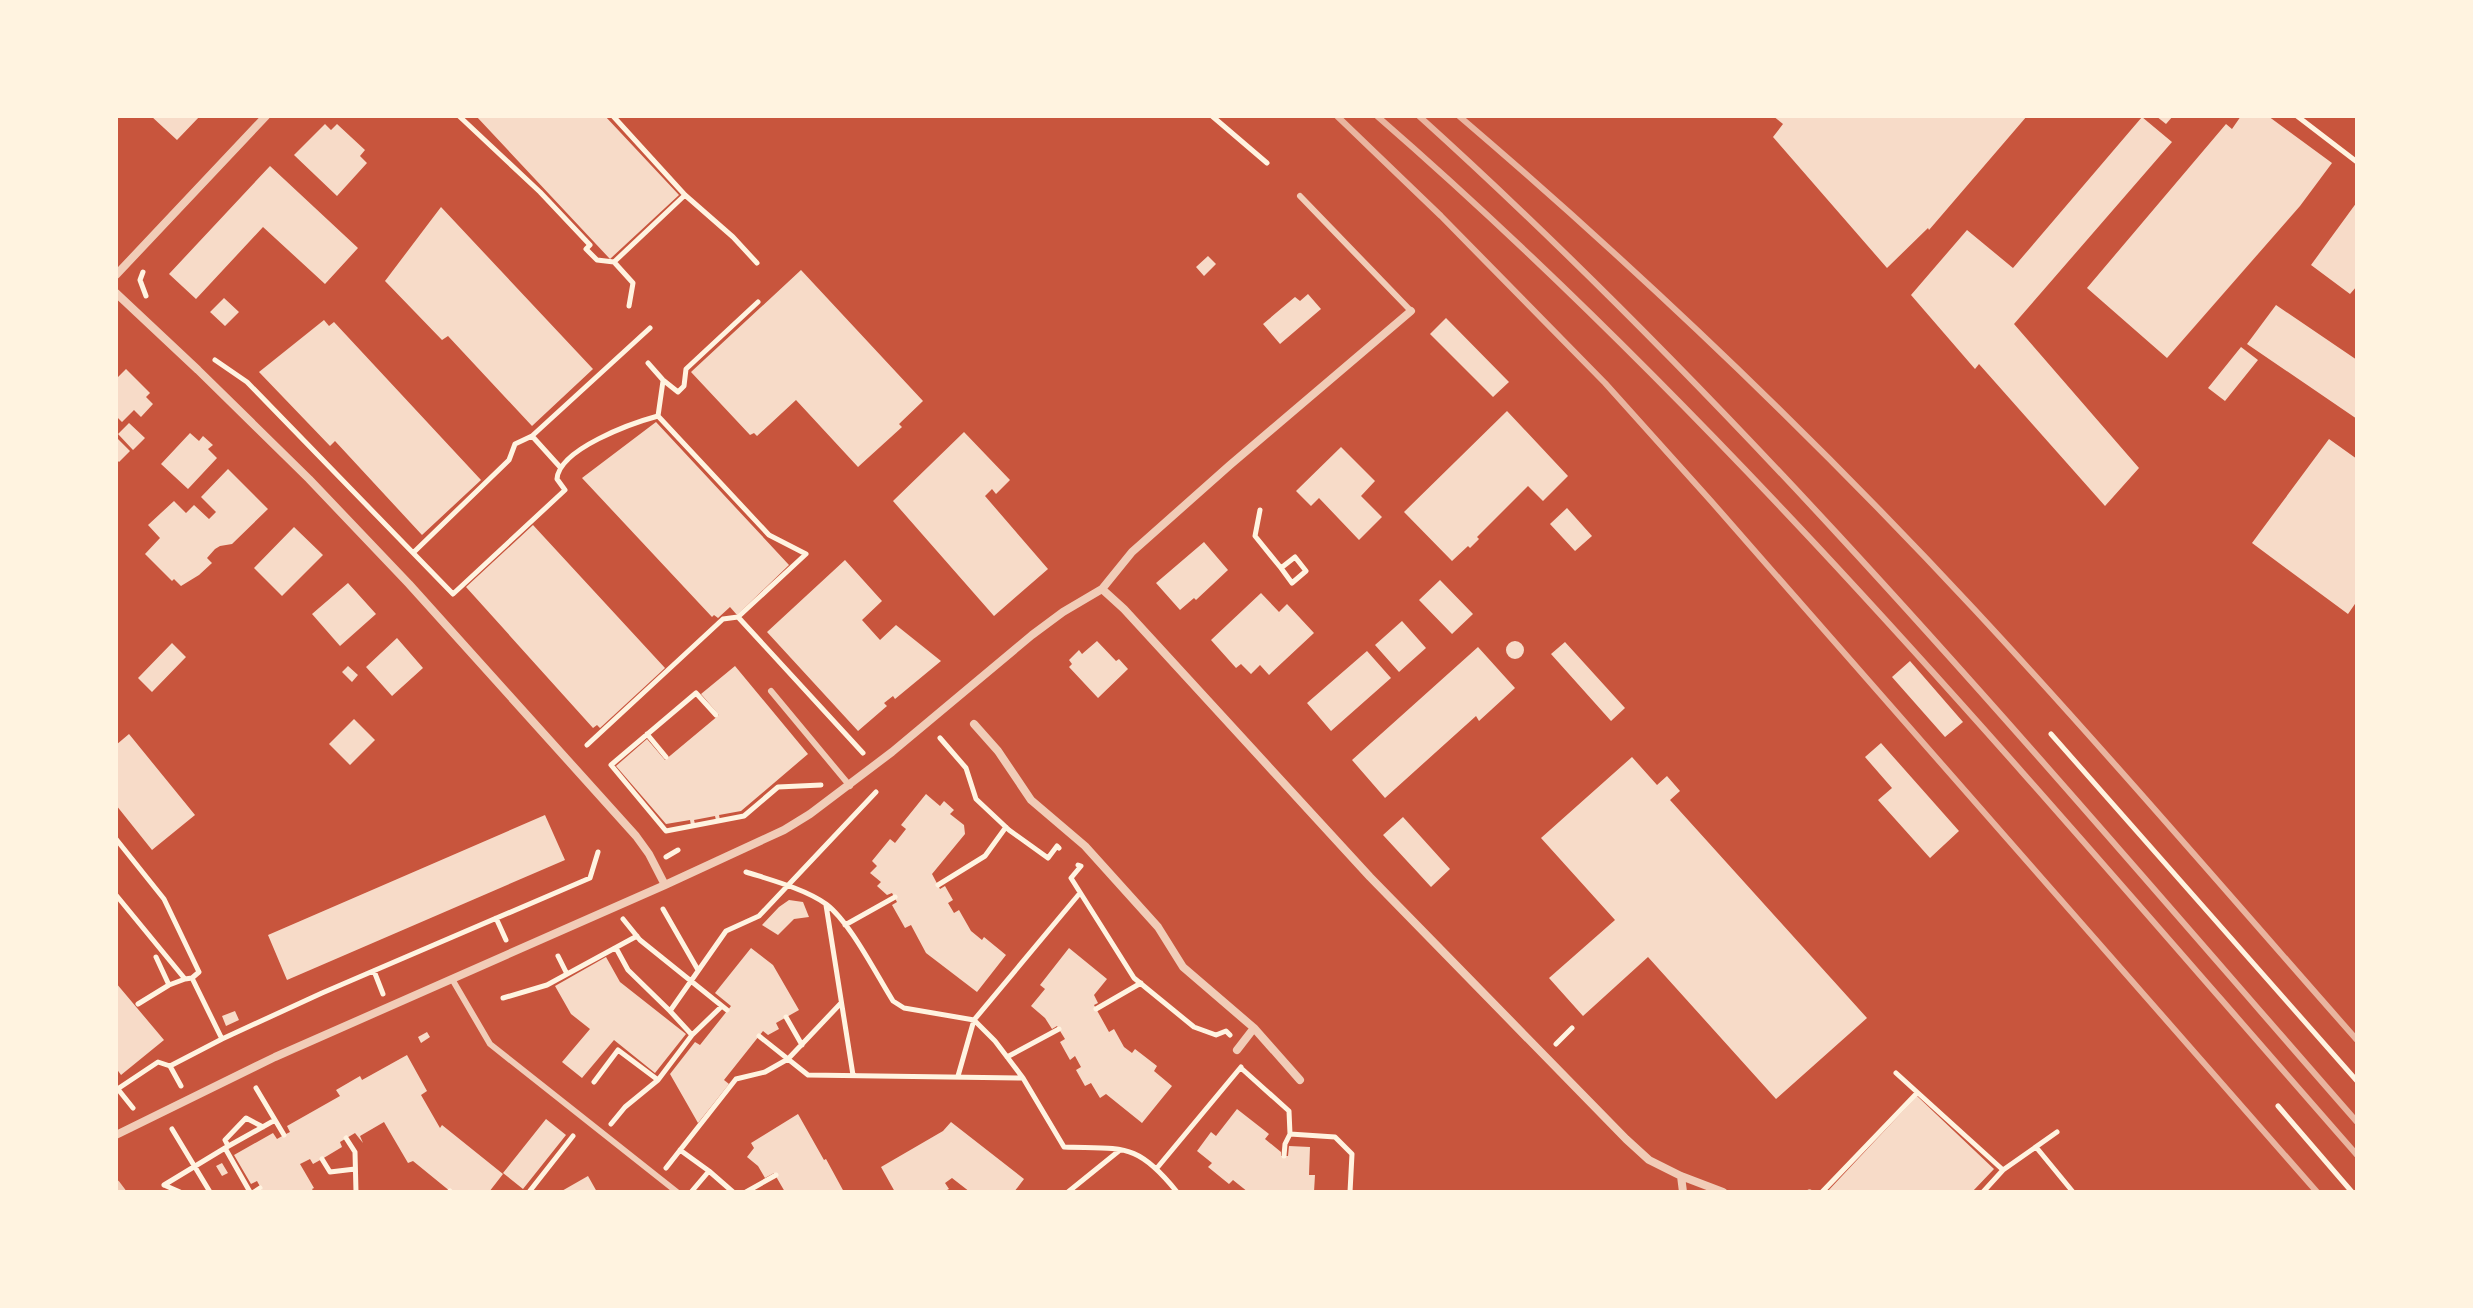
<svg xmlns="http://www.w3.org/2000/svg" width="2473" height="1308" font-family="'PT Sans Narrow',sans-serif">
<rect width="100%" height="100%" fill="#c8553d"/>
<path fill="#f7dbc8" d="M 151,116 L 200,116 L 177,140 Z
M 476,116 L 605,116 L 679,195 L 610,259 Z
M 1773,116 L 2027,116 L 1929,230 L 1928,228 L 1887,268 L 1773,137 L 1783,124 Z
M 2156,116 L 2173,116 L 2166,124 Z
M 2241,116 L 2268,116 L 2332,163 L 2300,206 L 2167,358 L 2087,288 L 2226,124 L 2232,129 Z
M 2142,117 L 2172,142 L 2014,324 L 2139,468 L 2105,506 L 1979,364 L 1975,369 L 1911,295 L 1967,230 L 2013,268 Z
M 325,124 L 331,130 L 337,124 L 365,150 L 360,156 L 367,163 L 337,196 L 294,155 Z
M 270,166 L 358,248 L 325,284 L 263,227 L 196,299 L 169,274 Z
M 2357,202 L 2357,286 L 2350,294 L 2311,265 Z
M 441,207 L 593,369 L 532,426 L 448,336 L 442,340 L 385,281 Z
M 1208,256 L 1216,264 L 1204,276 L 1196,267 Z
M 801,270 L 923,401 L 899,424 L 902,427 L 858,467 L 796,400 L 757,436 L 754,433 L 750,435 L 691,372 Z
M 1308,294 L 1321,309 L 1280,344 L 1263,324 L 1295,297 L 1300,301 Z
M 224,298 L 239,312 L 225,326 L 210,312 Z
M 2276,305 L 2357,360 L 2357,419 L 2247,344 Z
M 1446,318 L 1509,382 L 1493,397 L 1430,334 Z
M 324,320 L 329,326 L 334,322 L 481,480 L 422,535 L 335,441 L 330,446 L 259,372 Z
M 2241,347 L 2258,360 L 2225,401 L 2208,388 Z
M 126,369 L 150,393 L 146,397 L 153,404 L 141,417 L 134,410 L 122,422 L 116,416 L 116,379 Z
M 1507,411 L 1568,476 L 1543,501 L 1528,486 L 1477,537 L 1479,539 L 1470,548 L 1468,546 L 1452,561 L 1404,512 Z
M 656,422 L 789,565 L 737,615 L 730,607 L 718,618 L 714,615 L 712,617 L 582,478 Z
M 129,423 L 145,438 L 133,450 L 118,434 Z
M 964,432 L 1010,480 L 996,494 L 992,489 L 985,496 L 1048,569 L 994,616 L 893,501 Z
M 190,433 L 199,441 L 203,436 L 213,445 L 208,449 L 217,458 L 188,489 L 161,464 Z
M 116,437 L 130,451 L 119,462 L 116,459 Z
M 2329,439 L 2357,459 L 2357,601 L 2348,614 L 2252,543 Z
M 1341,447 L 1375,481 L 1361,496 L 1382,517 L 1359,540 L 1319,498 L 1311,506 L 1296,491 Z
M 228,469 L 268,509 L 232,544 L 220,546 L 215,549 L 207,558 L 212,563 L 199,575 L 181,586 L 174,579 L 172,581 L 145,554 L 160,538 L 148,525 L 174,501 L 186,513 L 194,505 L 209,519 L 216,512 L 201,497 Z
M 1567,508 L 1592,536 L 1575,551 L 1550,524 Z
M 533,525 L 665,668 L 600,728 L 597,725 L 593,728 L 466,587 Z
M 294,527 L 323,555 L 282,596 L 254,568 Z
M 1204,542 L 1228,570 L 1196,600 L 1194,598 L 1180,610 L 1156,583 Z
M 845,560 L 882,601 L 862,620 L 880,640 L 896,625 L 941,661 L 895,699 L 893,696 L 884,703 L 887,706 L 858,731 L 767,632 Z
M 1440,580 L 1473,614 L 1452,634 L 1419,600 Z
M 348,583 L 376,614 L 340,646 L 312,614 Z
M 1261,593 L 1279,612 L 1287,604 L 1314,633 L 1269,675 L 1260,665 L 1251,674 L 1241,664 L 1236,668 L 1211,640 Z
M 1402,621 L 1426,648 L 1399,672 L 1375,645 Z
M 397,638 L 423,668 L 392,696 L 366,667 Z
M1506 650a9 9 0 1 1 18 0a9 9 0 1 1-18 0Z
M 1097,641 L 1116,661 L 1119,659 L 1128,669 L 1098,698 L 1069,667 L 1072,664 L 1069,660 L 1079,650 L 1082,654 Z
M 1565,642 L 1625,708 L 1611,721 L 1551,654 Z
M 172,643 L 186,657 L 152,692 L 138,678 Z
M 1478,647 L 1515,688 L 1479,721 L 1476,716 L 1385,798 L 1352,760 Z
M 1367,651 L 1391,678 L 1331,731 L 1307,703 Z
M 1910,661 L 1963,722 L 1945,737 L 1892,677 Z
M 348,666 L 358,675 L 352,682 L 342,672 Z
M 735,666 L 808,754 L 741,811 L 719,815 L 720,820 L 716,820 L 715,816 L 694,820 L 695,824 L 691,825 L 690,820 L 666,824 L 616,766 L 647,739 L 665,760 L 719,715 L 701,694 Z
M 354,719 L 375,740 L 350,765 L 329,744 Z
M 129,734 L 195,815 L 152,850 L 116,805 L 116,745 Z
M 1881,743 L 1959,831 L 1930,858 L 1878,800 L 1892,788 L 1865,757 Z
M 1632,757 L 1657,785 L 1667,776 L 1680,791 L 1670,800 L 1867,1018 L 1776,1099 L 1648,957 L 1583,1016 L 1549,978 L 1615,920 L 1541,838 Z
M 926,794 L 940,806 L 944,801 L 954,810 L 950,814 L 964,825 L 965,834 L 932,874 L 940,889 L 945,886 L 953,900 L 948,903 L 954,913 L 959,910 L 971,931 L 982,940 L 984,937 L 1006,955 L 977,992 L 926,953 L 911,925 L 905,928 L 892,905 L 897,902 L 892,893 L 887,895 L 877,886 L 881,882 L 870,873 L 877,866 L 872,861 L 890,839 L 895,843 L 906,829 L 901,825 Z
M 545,815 L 565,860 L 287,980 L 268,935 Z
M 1403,817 L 1450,869 L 1431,887 L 1383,835 Z
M 789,900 L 803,902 L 809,917 L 794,919 L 778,935 L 762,925 L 779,907 Z
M 751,948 L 773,965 L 799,1010 L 776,1023 L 779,1029 L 768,1035 L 763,1031 L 724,1080 L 729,1084 L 698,1123 L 670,1074 L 695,1042 L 700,1045 L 731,1006 L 715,993 Z
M 1069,948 L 1107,979 L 1094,995 L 1098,1003 L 1094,1005 L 1109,1032 L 1114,1029 L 1124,1047 L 1132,1053 L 1135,1049 L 1157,1066 L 1154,1071 L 1172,1086 L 1142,1123 L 1106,1094 L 1100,1098 L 1091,1083 L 1085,1086 L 1076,1070 L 1081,1067 L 1075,1056 L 1070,1060 L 1060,1042 L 1065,1039 L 1057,1026 L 1052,1029 L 1045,1018 L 1031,1006 L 1045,989 L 1040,985 Z
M 606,957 L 620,982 L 686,1034 L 655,1073 L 614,1040 L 582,1078 L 562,1062 L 590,1029 L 571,1014 L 555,986 Z
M 116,983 L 164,1040 L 121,1075 L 116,1068 Z
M 235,1011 L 239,1020 L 226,1026 L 222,1016 Z
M 427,1032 L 430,1037 L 421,1043 L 418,1037 Z
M 407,1055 L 427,1091 L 421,1095 L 440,1128 L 442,1125 L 503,1174 L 489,1192 L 451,1192 L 413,1161 L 408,1163 L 384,1122 L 360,1136 L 363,1143 L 355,1133 L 340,1142 L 342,1147 L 322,1159 L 313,1164 L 310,1159 L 300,1164 L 314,1188 L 312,1189 L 314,1192 L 263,1192 L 257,1181 L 251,1184 L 234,1155 L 273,1133 L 277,1139 L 284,1135 L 290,1132 L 287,1126 L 340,1096 L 336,1090 L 360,1076 L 362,1080 Z
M 1917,1096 L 1994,1169 L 1972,1192 L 1827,1192 Z
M 1237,1109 L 1269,1134 L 1265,1139 L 1281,1152 L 1281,1156 L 1288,1156 L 1289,1146 L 1310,1147 L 1309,1175 L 1315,1175 L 1314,1192 L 1248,1192 L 1233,1180 L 1229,1184 L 1208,1167 L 1212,1163 L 1197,1151 L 1211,1132 L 1216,1136 Z
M 798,1114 L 824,1160 L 826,1159 L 844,1192 L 785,1192 L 774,1173 L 765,1178 L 758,1166 L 747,1157 L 754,1148 L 751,1143 Z
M 546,1119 L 566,1135 L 523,1189 L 503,1173 Z
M 951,1122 L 1024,1179 L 1014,1192 L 970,1192 L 952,1178 L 945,1183 L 949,1189 L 943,1192 L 895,1192 L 881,1167 L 943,1131 Z
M 222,1163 L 228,1173 L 222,1176 L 216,1166 Z
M 588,1176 L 597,1192 L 560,1192 Z"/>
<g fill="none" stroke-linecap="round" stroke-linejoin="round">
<path stroke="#fff3e0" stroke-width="5" d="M 459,116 L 540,192 L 590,245 L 586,249 L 597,260 L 614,262 L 633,283 L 629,306
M 613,116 L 685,195 L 733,237 L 757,263
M 1212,116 L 1267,163
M 2297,116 L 2357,162
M 614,262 L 685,195
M 143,272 L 140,280 L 146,296
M 215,360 L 247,382 L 453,594 L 565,490 L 557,479 C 559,449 632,423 658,416
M 648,363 L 663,380 L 678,392 L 684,386 L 686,369 L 758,302
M 658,416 L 663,381
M 532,436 L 560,467
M 1260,510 L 1255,536 L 1281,568
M 414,552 L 509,460 L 515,444 L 532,436 L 650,328
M 1295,557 L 1306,571 L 1292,583 L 1281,568 Z
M 738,617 L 863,753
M 716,715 L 696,693 L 611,765 L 666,831 L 744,816 L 778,787 L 821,785
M 647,734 L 666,757
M 2051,734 L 2357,1081
M 940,738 L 966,768 L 976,799 L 1009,830 L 1048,858 L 1057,846 L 1059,848
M 587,745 L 723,619 L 738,617 L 806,554 L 769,535 L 658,416
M 116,839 L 164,899 L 199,972 L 192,978
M 666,857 L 678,850
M 1078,865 L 1081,866 L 1071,878 L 1134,978 L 1194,1027 L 1216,1035 L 1226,1031 L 1230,1035
M 746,872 C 771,880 805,889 826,904 C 850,922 876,974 893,1001 L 904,1008 L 974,1020 L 995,1041 L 1023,1078 L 1064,1147 C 1124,1149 1137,1142 1177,1192
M 938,885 L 985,856 L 1006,827
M 116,895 L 185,979 L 192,978 L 222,1039 L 170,1066 L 181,1086
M 826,905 L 853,1075
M 663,909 L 698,970
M 496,918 L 506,940
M 623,919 L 640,940 L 727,1010
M 845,925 L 895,897
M 616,948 L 628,970 L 670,1011
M 558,956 L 567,974
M 156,957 L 169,985
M 374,971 L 383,994
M 503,998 L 547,985 L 637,936
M 138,1004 L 169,985 L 185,979
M 1096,1009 L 1141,983
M 786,1017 L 802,1045
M 692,1035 L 722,1006
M 759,1036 L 808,1075 L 1022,1078
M 222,1039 L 322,993 L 590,878 L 598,852
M 1556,1044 L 1572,1028
M 1007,1057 L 1059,1029
M 1241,1068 L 1289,1111 L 1290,1134 L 1335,1137 L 1352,1154 L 1350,1192
M 1896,1073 L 2003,1170
M 958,1076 L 974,1020 L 1080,893
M 594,1082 L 618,1050 L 658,1080
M 117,1088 L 133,1108
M 256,1088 L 284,1135
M 116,1090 L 158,1062 L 170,1066
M 2278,1106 L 2352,1192
M 611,1124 L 625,1107 L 658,1080 L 692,1035 L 670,1011 L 726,931 L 759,916 L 876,792
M 172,1129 L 210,1192
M 346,1138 L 355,1152 L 356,1192
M 228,1146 L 225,1140 L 246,1118 L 263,1127
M 2036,1147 L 2073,1192
M 225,1148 L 275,1120
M 680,1150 L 709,1171 L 733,1192
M 1284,1156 L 1285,1144 L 1290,1134
M 322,1159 L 330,1172 L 355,1169
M 666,1168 L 736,1079 L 765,1072 L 788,1059 L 841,1003
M 1157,1168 L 1241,1067
M 164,1185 L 225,1148 L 250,1192
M 164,1185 L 180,1192
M 692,1191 L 709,1171
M 254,1192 L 260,1188
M 449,1192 L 450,1191
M 529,1192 L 573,1136
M 746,1192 L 776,1175
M 1068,1192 L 1120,1150
M 1809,1192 L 1810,1192
M 1822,1192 L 1917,1093
M 1983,1192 L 2003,1170 L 2057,1132"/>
<path stroke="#f1ccb7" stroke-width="6" d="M 1300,196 L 1411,311
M 771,691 L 850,786
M 452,979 L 490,1044 L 677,1192"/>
<path stroke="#f1ccb7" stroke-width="8" d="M 116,275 L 266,116
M 116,293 L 198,370 L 309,479 L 409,584 L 636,836 L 649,854 L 665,885
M 1102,589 L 1124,609 L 1370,877 L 1626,1139 L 1649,1160 L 1681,1176 L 1723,1192
M 974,724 L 998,751 L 1031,800 L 1085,846 L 1158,927 L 1183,967 L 1254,1028 L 1300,1080
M 1237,1050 L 1254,1028
M 116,1135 L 275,1057 L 665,885 L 784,830 L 810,814 L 892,752 L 1032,635 L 1063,612 L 1102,589 L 1132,552 L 1230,465 L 1411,311
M 1681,1176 L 1683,1192
M 116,1184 L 122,1192"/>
<path stroke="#e9b49f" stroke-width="6" d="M 1337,116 L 1441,216 L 1605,383 L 1711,501 L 2317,1192
M 1377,116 C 1737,429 2043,797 2357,1155
M 1419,116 C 1760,424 2055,777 2357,1122
M 1459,116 C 1639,270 1812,435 1974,609 C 2105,750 2230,896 2357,1040"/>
</g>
<rect width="2473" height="1308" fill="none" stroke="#fff3e0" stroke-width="236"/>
</svg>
